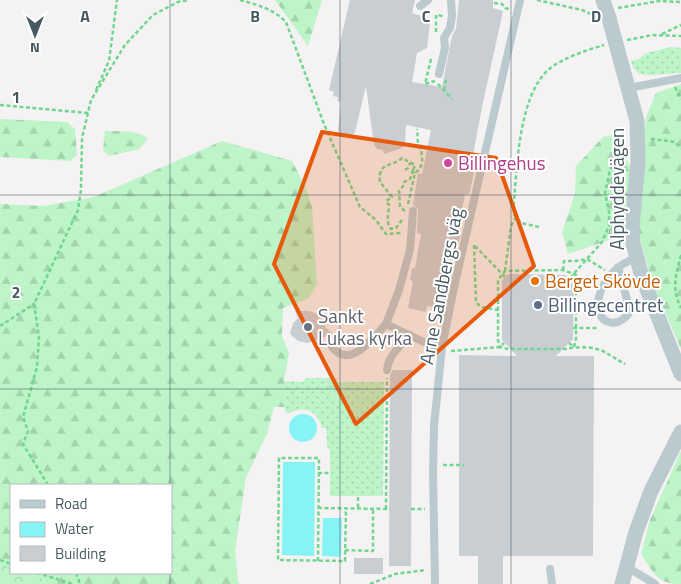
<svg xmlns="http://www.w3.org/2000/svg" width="681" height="584" font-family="'Titillium Web',sans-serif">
<defs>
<pattern id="grass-dots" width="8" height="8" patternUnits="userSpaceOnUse" patternTransform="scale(1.25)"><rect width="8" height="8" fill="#bdf4c8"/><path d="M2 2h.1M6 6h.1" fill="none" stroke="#a4d3ae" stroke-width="1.8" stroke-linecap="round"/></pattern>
<pattern id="forest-firs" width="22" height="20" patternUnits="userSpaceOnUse" patternTransform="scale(1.25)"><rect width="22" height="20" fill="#bdf4c8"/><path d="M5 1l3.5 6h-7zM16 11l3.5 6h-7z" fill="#a4d3ae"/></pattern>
<pattern id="park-crowns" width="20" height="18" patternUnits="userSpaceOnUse" patternTransform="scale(1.25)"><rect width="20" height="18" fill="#bdf4c8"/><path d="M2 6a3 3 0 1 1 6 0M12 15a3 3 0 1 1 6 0" fill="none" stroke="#a4d3ae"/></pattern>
</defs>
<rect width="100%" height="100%" fill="#f4f2f2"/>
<path fill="url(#grass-dots)" d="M 671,47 L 681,48 L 681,73 C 671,73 645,78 637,72 C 634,69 632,65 631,61 L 639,59 L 646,53 Z
M 305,378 L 337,378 L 337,384 L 329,400 L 345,400 L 345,382 L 384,382 L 383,496 L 330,496 L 330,451 L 327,446 L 326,428 L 322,428 C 319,416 311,407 298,410 C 294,410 291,413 287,414 L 284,407 L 284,381 L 304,382 Z"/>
<path fill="url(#forest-firs)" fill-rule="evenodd" d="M 275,0 L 322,0 L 308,46 Z
M 681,84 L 681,349 L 651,279 L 637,227 L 646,117 L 656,93 Z
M 0,119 L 67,122 L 75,129 L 77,155 L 70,161 L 0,157 Z
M 105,131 C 119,131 136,130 148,138 L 139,149 L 109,156 L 103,150 Z
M 614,135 L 631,168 L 624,223 L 612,239 L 568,254 L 562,232 L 575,193 L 576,166 L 603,137 Z
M 222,141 L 292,161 L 305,186 L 312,207 L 317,284 L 309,298 L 283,308 L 282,336 L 289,353 L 284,381 L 284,407 L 274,407 L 267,434 L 246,477 L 235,551 L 238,582 L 240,584 L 0,584 L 0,204 L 44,206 L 94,197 ZM 11,485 L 171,485 L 171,573 L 11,573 Z
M 681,451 L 681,584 C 656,584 654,573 641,554 L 650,520 Z"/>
<path fill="url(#park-crowns)" d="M 337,382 L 345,382 L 345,400 L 329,400 L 329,383 L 337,384 Z
M 0,564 L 11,568 L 11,573 L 25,573 L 58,584 L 0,584 Z"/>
<path fill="#86f4f5" d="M289 428a14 14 0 1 1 28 0a14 14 0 1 1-28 0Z
M 283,462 L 315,462 L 314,556 L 282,555 Z
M 323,518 L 342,518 L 341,557 L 322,556 Z"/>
<path fill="#c8ced2" d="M 350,0 L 415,0 L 412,13 L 427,18 L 430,23 L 427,48 L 417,53 L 412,82 L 442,87 L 452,36 L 456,29 L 459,0 L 493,0 L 493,8 L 503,11 L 482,107 L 470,171 L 474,172 L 469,195 L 465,194 L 458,233 L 461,234 L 458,245 L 451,243 L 445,292 L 441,291 L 439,308 L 427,306 L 426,312 L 408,308 L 413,281 L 410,280 L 412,268 L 415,268 L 421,234 L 417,233 L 418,209 L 413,205 L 418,173 L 422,174 L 431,130 L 406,125 L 405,144 L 402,148 L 384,154 L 383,150 L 377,149 L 374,145 L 366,86 L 355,132 L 352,135 L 346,135 L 340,133 L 338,130 L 341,102 L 337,101 L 338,97 L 333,96 L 334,92 L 329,90 Z
M 508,274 L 566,275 L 574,282 L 573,339 L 556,356 L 594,356 L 593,556 L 503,556 L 503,584 L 478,584 L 478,556 L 459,556 L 459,355 L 517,356 L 502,340 L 502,280 Z
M 295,311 L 309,311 L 315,313 L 321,318 L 326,328 L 333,334 L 307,343 L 298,341 L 290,334 L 293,323 L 298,318 Z
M 393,370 L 412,370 L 411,566 L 389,566 L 390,375 Z
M 354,558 L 383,558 L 383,574 L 354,574 Z"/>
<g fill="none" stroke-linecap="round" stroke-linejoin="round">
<path stroke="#71d790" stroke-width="2.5" stroke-dasharray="4 2.5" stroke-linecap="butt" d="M 240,0 C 258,5 273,9 286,22 L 324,124 L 360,207 L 376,220 L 386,234 L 400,233 L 401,231
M 537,0 L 582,10 L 593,15
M 494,3 L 502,4 L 505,8 L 509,9
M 618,8 L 659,1 L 681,2
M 436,32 L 436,15 L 443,16
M 662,34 L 681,25
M 627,40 L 652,35 L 681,36
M 431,59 L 425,84 L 435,81
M 438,84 L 452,99
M 675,87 L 681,99
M 96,90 L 109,61 L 117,0
M 444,90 L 446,80
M 0,105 L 88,113
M 651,139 L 675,142 L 681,148
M 405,170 L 408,168 L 410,163
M 408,204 L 415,173 C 426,166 422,152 418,142 C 417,138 418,134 417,129
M 405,211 L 400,207 L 399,191 L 404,185 L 404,182 L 410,179 L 413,170 L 415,173
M 402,220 L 396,228 L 391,229 C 385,221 389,213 389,205 L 386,201 L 392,197 L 380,182 C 378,161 391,168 402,158 L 415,165 L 413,170
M 539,227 L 521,223 L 513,213 C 517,173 517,99 548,70 C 562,58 587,50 604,45
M 474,245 L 476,302 L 481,307 L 498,310
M 475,246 L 505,277
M 681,255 C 676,276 671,288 681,308
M 563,270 L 564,261 L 576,261 L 587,259 L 605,270
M 505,271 L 511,226 L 516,217
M 570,278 L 602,242 L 609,226 L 609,212 L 605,193 L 610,170 L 618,156 L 623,130
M 0,326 L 34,304
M 573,328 L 599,328
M 569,343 L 574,347
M 574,347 L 576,339 L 576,275 L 563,270 L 505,271 L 498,280 L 498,340 L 500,347 L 508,349 L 566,349 C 578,346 597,346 608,354 C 614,357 619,361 625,364
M 451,351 L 500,347 L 504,343
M 443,465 L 464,465
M 318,473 L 330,473
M 48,485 L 23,444 L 28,431 L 23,417 L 37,367 L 39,337 L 34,304 L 78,210 L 81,190 L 82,138 L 91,100 L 125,45 L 153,15 L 178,2 L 189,0
M 358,497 L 358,509
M 318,508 L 390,509
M 386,509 L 387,378
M 411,509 L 425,509
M 345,550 L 373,551 L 373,509
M 0,560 L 11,564
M 318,561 L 319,458 L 279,458 L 278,560 L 345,561 L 346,508
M 37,573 L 73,584
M 76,573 L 80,584
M 370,584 L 395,574 L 426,570"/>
<path stroke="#bbcacf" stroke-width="8" d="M 420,6 L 428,0
M 439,74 L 445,48 L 444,38 L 450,28 L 452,16 L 451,0
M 629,88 L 681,78
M 618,267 L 627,300 L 629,313 C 617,330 597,323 598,304 C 599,283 617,264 636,258
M 386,324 L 399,290 L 410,250 L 413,211
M 330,344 C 348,373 373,338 386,324 L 428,344 L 442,347
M 387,370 C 388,356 401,345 410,335
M 627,567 L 655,584
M 550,569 L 552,584
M 435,584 L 433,472 L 434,426 L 442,347 L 455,283 L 520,0"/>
<path stroke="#bbcacf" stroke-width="15" d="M 603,0 L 609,18
M 622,66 L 637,121 L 638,162 L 632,226 L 633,243 L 642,277 L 681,374
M 622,584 L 636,532 L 651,491 L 681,432"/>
<path stroke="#bbcacf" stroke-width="15" d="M 609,18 L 622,66"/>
</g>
<path fill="#e8590c" fill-opacity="0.2" stroke="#e8590c" stroke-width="4" stroke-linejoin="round" d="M 322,132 L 496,158 L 534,266 L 356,424 L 274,264 Z"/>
<path fill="none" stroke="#475a62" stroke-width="1" stroke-opacity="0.55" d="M 170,0 L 170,485M 340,0 L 340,584M 511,0 L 511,584M 0,195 L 681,195M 0,389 L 681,389M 170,573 L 170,584"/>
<circle fill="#d1479c" stroke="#fff" stroke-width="2" cx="448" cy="163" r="5"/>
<circle fill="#e8710a" stroke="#fff" stroke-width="2" cx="535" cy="281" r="5"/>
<circle fill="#5c6f8a" stroke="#fff" stroke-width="2" cx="538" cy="305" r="5"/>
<circle fill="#6b7280" stroke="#fff" stroke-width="2" cx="308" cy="327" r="5"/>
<g text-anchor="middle" stroke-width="4" stroke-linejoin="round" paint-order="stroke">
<g font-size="19" fill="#b23c85" stroke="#fff" text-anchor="start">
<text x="458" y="170">Billingehus</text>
</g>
<g font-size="19" fill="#475a62" stroke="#fff">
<text transform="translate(617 189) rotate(-90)" y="7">Alphyddevägen</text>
<text transform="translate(441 286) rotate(-79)" y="7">Arne Sandbergs väg</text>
</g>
<g font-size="19" fill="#c56008" stroke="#fff" text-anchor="start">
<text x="545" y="288">Berget Skövde</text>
</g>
<g font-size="19" fill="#4e5e75" stroke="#fff" text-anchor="start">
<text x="548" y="312">Billingecentret</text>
</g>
<g font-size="19" fill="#5b616d" stroke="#fff" text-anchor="start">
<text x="318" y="323">Sankt<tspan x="318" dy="22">Lukas kyrka</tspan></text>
</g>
</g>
<g font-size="16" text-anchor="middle" font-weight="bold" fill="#475a62" stroke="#fff" stroke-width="4" stroke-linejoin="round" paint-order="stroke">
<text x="85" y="22">A</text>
<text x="255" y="22">B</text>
<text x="426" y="22">C</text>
<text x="596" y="22">D</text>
<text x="16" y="103">1</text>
<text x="16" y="298">2</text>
</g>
<rect x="10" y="484" width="162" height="90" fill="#ffffff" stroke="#b5bdc0"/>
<rect x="20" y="500" width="25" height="8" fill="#bbcacf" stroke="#b5bdc0"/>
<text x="55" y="509" font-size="15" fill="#475a62">Road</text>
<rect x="20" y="522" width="25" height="15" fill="#86f4f5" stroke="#b5bdc0"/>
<text x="55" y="534" font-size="15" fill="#475a62">Water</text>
<rect x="20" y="546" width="25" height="15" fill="#c8ced2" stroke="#b5bdc0"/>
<text x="55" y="559" font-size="15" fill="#475a62">Building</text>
<g transform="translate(35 35) rotate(180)" stroke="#ffffff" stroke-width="4" paint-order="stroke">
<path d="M0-4L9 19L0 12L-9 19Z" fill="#475a62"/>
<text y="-8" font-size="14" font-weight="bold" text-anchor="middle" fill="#475a62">N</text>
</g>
</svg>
